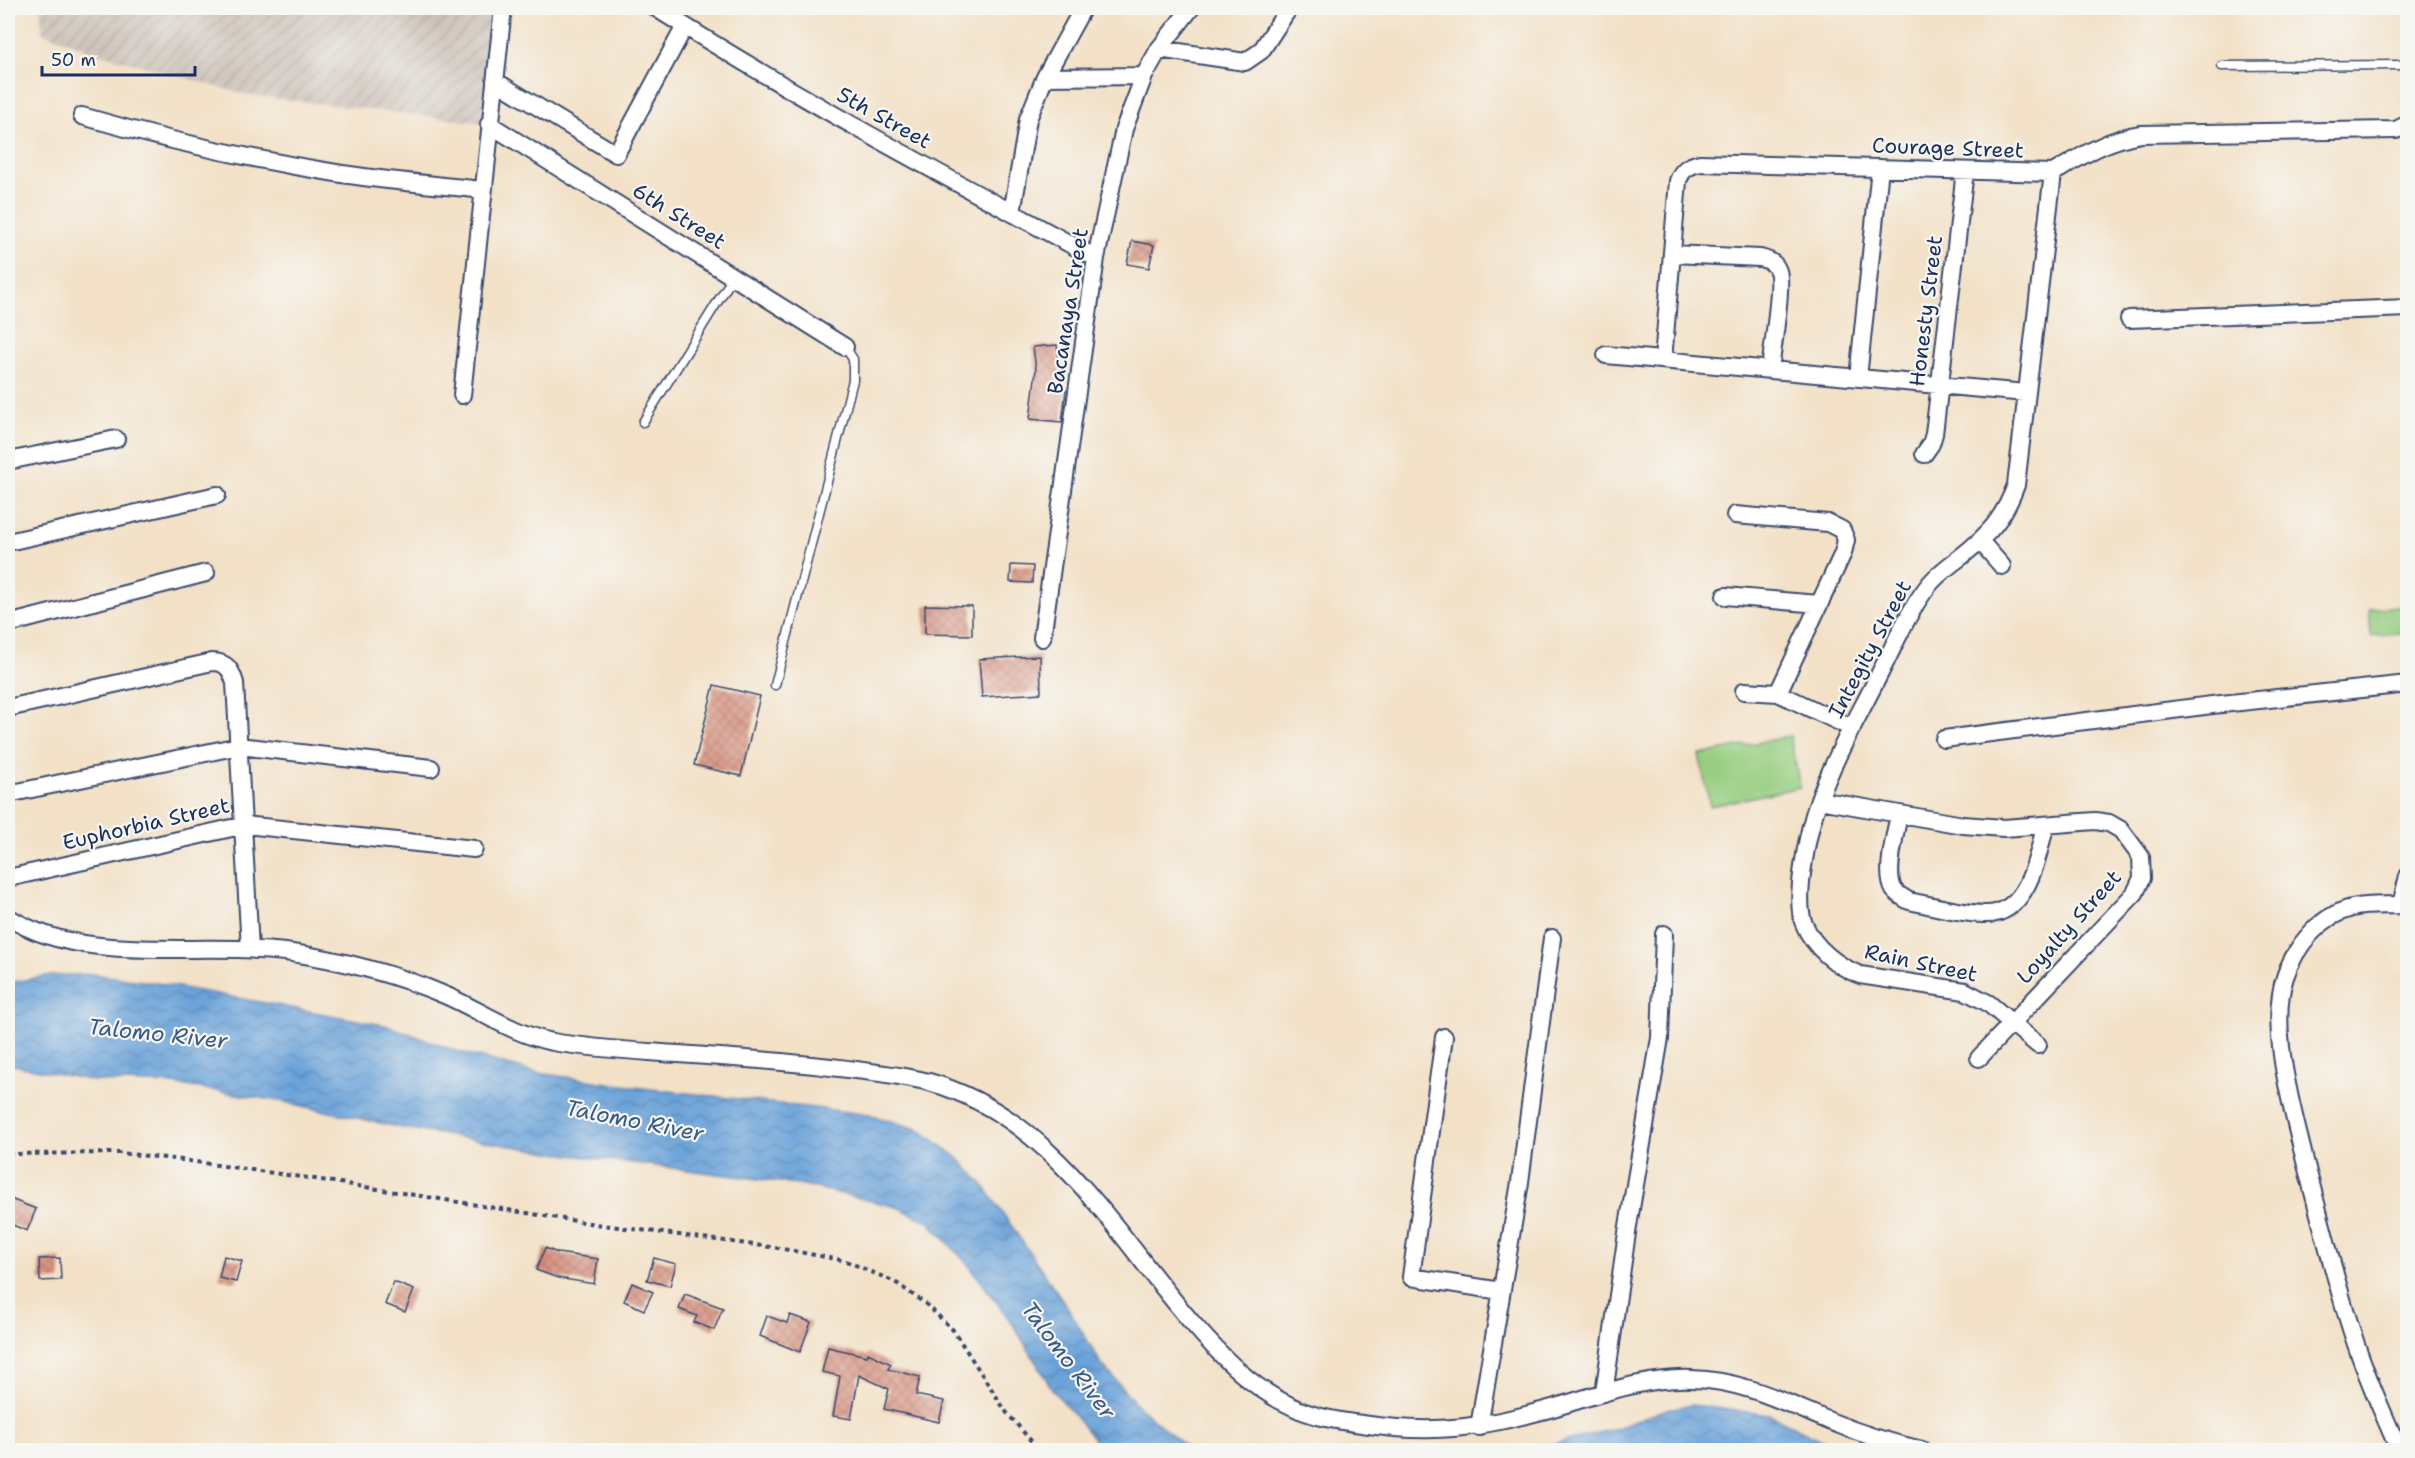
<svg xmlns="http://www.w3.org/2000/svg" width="2415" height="1458" font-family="'Shantell Sans',sans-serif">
<defs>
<pattern id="industrial-furrows" width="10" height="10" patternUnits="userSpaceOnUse" patternTransform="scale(1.5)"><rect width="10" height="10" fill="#cdc2b9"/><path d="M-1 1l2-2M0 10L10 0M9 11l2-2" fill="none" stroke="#afa7a1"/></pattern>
<pattern id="water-waves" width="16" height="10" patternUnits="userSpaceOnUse" patternTransform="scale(1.5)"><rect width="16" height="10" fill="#6ba3d9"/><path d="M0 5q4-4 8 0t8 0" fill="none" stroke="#5785b3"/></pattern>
<pattern id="building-cross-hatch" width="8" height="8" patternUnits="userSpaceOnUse" patternTransform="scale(1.5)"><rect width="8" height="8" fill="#d9927f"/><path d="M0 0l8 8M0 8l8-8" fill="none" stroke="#af786b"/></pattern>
</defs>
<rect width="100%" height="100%" fill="#f6f6f2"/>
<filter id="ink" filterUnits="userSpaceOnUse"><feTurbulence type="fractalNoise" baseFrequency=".0167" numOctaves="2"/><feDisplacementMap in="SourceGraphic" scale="12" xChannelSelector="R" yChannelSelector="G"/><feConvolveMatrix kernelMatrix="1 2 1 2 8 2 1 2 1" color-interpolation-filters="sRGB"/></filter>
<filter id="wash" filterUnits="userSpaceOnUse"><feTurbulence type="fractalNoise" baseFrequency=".008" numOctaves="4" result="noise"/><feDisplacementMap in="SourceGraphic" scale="24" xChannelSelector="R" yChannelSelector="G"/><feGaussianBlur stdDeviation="1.35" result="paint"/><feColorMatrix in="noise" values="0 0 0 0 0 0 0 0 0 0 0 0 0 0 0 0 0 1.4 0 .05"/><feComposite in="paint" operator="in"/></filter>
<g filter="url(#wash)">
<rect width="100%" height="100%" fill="#f3e1c7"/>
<path fill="url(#industrial-furrows)" d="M 40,8 L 496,8 L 483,123 L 246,95 L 94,52 L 42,32 Z"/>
<path fill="#97ce81" stroke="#597e70" stroke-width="1.5" d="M 2407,605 L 2407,632 L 2371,636 L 2369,609 Z
M 1790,736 L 1800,787 L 1710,806 L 1699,755 Z"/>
<path fill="url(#water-waves)" stroke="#43699c" stroke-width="1.5" d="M 92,974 L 157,983 L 389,1026 L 453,1050 L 538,1073 L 643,1088 L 866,1114 L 918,1129 L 957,1157 L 982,1183 L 1070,1311 L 1100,1362 L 1138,1406 L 1190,1450 L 1103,1450 L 1053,1390 L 1012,1323 L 970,1267 L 929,1222 L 897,1207 L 804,1185 L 555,1153 L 403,1128 L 280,1101 L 174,1084 L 94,1081 L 8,1064 L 8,983 L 45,976 Z
M 1692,1405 L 1770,1415 L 1842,1450 L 1531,1450 L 1617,1428 L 1667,1409 Z"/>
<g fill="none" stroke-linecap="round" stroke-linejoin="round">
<path stroke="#6ba3d9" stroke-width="6" d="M 2408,1153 L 2408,1195"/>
</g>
<g id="blocks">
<path fill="url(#building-cross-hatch)" d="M 1132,241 L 1154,245 L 1149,268 L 1127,264 Z
M 1057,345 L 1062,389 L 1066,390 L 1062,422 L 1030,419 L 1036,370 L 1033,347 Z
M 1011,565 L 1033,566 L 1032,583 L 1010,582 Z
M 925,605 L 972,606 L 972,635 L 925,634 Z
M 1040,656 L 1041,693 L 982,697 L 979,659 Z
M 714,685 L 760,696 L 741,776 L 694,765 Z
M 8,1198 L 36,1209 L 27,1231 L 8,1223 Z
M 545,1248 L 558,1253 L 598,1259 L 594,1284 L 558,1278 L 536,1270 Z
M 224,1256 L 242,1261 L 236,1282 L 219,1278 Z
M 60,1258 L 61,1280 L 40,1281 L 39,1259 Z
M 654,1258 L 676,1264 L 670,1286 L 647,1280 Z
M 394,1282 L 414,1290 L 405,1312 L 385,1304 Z
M 632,1283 L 653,1292 L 644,1310 L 624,1301 Z
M 685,1294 L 723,1308 L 714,1330 L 694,1322 L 697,1316 L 679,1309 Z
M 790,1315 L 811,1322 L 800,1352 L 760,1336 L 767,1316 L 787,1323 Z
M 828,1347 L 867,1356 L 868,1353 L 891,1364 L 888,1369 L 920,1377 L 916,1395 L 944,1401 L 939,1422 L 884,1409 L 889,1389 L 859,1375 L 851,1419 L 833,1416 L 840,1376 L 822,1372 Z"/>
</g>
</g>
<g filter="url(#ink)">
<use href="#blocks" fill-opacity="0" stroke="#3b4a6e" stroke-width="1.5"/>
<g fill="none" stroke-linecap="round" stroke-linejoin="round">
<defs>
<path id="lane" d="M 2222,66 L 2408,65
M 643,422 L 733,277
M 775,685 L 853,380 L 853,359 L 845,347"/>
<path id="street" d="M 656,8 C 799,99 947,178 1096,258
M 1159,49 L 1245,62 L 1261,51 L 1289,8
M 1045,77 L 1144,76
M 495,81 L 616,154 L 685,26
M 82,116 C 168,141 254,160 342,174 C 389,181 436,185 483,190
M 489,124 L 845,347
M 1012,213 L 1028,119 L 1045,77 L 1083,8
M 1672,254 L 1760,258 C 1768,260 1775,262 1778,271 C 1783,284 1772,351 1770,370
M 2129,319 L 2408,308
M 1606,355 L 2026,393
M 1663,360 L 1678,181 C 1682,169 1688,166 1700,163 L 2053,173 C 2082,156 2107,139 2141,134 L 2396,130 L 2408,124
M 1858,378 L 1880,168
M 462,395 L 503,8
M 1924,454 L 1931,444 L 1934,434 L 1965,171
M 8,461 L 116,439
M 1735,515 L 1828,523 L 1842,530 L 1846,540 L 1843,553 L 1778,693
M 1980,541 L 2002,566
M 8,542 L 217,495
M 1725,596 L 1819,604
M 8,624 L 206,573
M 1042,638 L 1096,258 L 1124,129 L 1144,76 L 1159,49 L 1191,8
M 1744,691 L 1778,693 L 1852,728
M 8,708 L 212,662 C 227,662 231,670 235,683 L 250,949
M 1944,739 L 2212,705 L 2408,684
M 8,794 L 239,746 L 431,768
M 1819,800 L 1963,825 L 2004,828 L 2095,821 L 2109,823 L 2121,830 L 2141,857 L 2142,878 L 2135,893 L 1979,1058
M 1899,814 C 1896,832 1884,874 1894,890 C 1898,895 1904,898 1909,901 C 1934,906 1959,913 1983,914 C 2027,917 2038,857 2045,826
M 8,878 L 245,825 L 474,849
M 8,917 C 84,966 198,941 285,952 C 338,959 399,975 447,996 C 483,1012 513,1034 553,1042 C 594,1049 637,1051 678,1054 C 738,1058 797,1062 856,1070 C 880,1073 906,1076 929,1082 C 1053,1116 1116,1236 1195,1326 C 1223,1358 1252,1388 1291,1406 C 1312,1417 1339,1421 1362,1424 C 1434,1435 1480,1428 1549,1409 C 1594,1396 1644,1377 1692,1379 C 1743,1380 1786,1403 1832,1422 C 1861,1434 1891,1443 1922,1450
M 1444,1037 L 1411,1277 L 1501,1291
M 2038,1045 L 1988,1003 L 1965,991 L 1860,975 C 1837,966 1814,948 1804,924 C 1793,899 1809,826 1819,800 C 1835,756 1859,715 1880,673 C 1895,644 1908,612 1928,586 C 1937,574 1950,565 1962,556 C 1989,534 2004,518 2016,485 L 2053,173
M 1604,1393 L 1628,1226 L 1660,1038 L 1664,934
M 1479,1427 L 1520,1182 L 1552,938
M 2399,1450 C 2382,1411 2365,1373 2352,1332 C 2334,1276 2320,1218 2305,1161 C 2293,1111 2268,1027 2285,977 C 2295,947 2319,916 2352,908 C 2368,904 2385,906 2401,905 L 2408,876"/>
</defs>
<use href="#lane" stroke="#3b4a6e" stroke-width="11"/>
<use href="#street" stroke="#3b4a6e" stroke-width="20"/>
<path stroke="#3b4a6e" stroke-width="4" stroke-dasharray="4.5 4.5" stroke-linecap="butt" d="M 8,1154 L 121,1153 L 182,1160 L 315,1179 L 595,1224 L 778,1248 L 846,1261 L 895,1282 L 927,1305 L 953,1330 L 1007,1413 L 1039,1450"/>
<use href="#lane" stroke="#fff" stroke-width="8"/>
<use href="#street" stroke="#fff" stroke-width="16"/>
</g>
</g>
<g text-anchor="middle" stroke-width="4.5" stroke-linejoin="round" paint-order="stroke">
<g font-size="21" fill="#1b2f5e" stroke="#f6f6f2">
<text transform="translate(884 118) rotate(29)" y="7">5th Street</text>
<text transform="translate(1948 148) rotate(2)" y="7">Courage Street</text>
<text transform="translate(679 216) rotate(32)" y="7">6th Street</text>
<text transform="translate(1068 311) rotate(-81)" y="7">Bacanaya Street</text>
<text transform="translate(1926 311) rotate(-83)" y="7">Honesty Street</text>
<text transform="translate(1870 649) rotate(-62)" y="7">Integity Street</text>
<text transform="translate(146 824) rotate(-13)" y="7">Euphorbia Street</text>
<text transform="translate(2069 927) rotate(-48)" y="7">Loyalty Street</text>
<text transform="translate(1921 963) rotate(12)" y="7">Rain Street</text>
</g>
<g font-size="22" font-style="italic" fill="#375889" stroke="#f6f6f2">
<text transform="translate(158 1033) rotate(6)" y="8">Talomo River</text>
<text transform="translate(635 1120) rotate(11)" y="8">Talomo River</text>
<text transform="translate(1069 1360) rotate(53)" y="8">Talomo River</text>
</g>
</g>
<rect width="2415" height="1458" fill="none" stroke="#f6f6f2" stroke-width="30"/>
<path d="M42 66v9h153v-9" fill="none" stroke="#1b2f5e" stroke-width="3"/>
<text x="51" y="66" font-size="18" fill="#1b2f5e" stroke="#f6f6f2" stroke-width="4.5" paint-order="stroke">50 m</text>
</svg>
